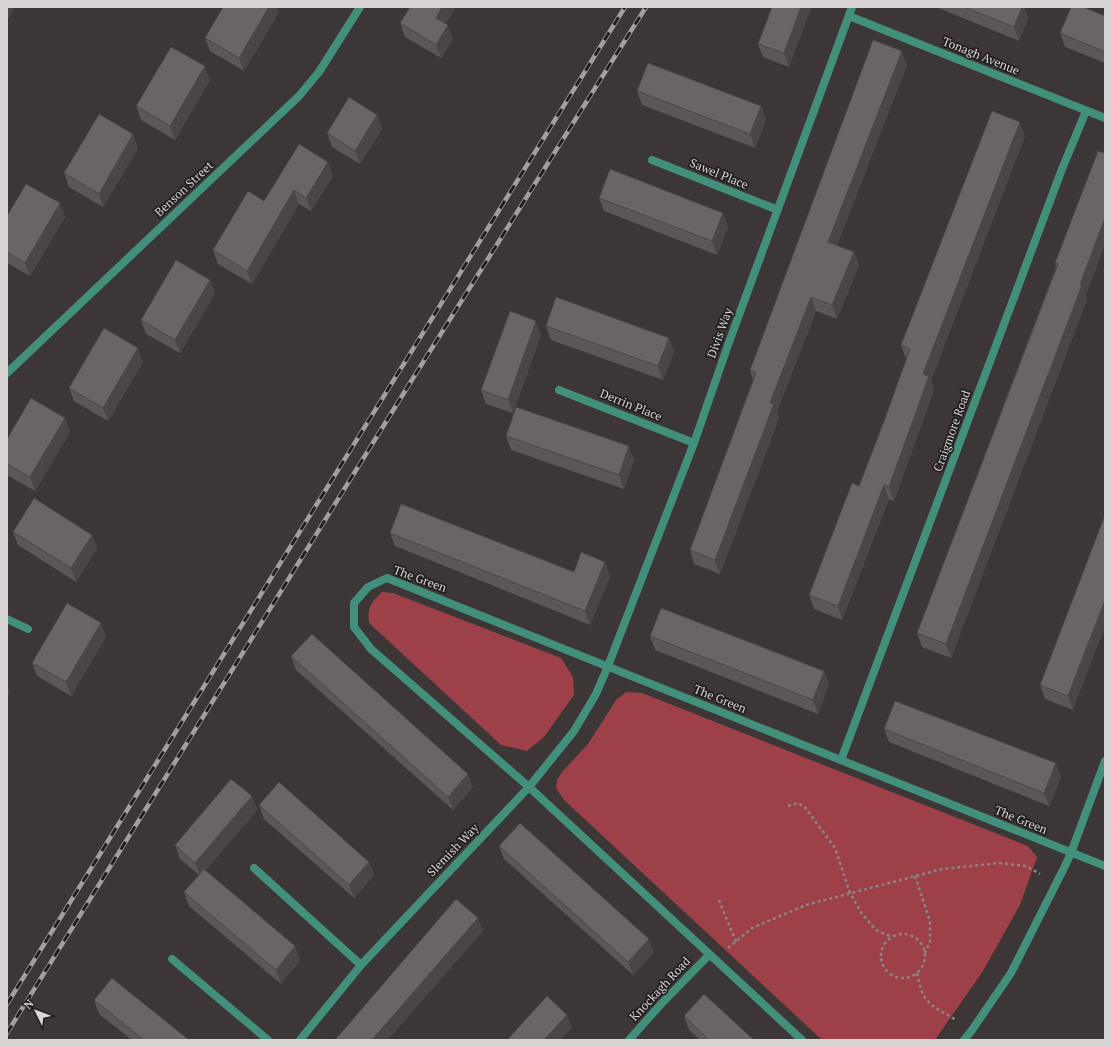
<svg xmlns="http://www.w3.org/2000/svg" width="1112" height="1047" font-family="'PT Serif',serif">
<rect width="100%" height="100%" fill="#3c3636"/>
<path fill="#9d4047" d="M 382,592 L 393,593 L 561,658 L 573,677 L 574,695 L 544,737 L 527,751 L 501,745 L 369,623 C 367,606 371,603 382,592 Z
M 626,692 L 642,693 L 1028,846 L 1037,857 L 1020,905 L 983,971 L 935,1040 L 822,1040 L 564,800 L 556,788 L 557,780 L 562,772 L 588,744 L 616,700 Z"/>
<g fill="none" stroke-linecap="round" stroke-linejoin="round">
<path stroke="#8b8685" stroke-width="2.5" stroke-dasharray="3 3" stroke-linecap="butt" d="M 788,806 L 797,803 L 804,806 L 835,848 L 850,893 L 862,914 L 876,930 L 892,937
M 915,876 L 930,921 L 930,942 L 925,953
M 719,900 L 736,942
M881 956a22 22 0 1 1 44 0a22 22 0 1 1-44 0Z
M 728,948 L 752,928 L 806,905 L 942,869 L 999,863 L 1026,866 L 1040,874
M 917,973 C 923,1005 930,1004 956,1020"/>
<path stroke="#42907b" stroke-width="8" d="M 172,959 L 268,1040"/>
<path stroke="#42907b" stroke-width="8" d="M 849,16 L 1105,118
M 652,160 L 778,210
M 7,373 L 299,96 L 319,72 L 360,7
M 559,390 L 694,443
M 7,619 L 28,629
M 841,760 L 1062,169 L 1086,111
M 254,868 L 361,965
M 300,1040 L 361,965 L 529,787 L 574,731 L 596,694 L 608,666 L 694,443 L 728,345 L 852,7
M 629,1040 L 662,1003 L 709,955
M 802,1040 L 529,787 L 371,649 L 354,627 L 354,603 L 368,587 L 387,578 L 1105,866
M 964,1040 L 972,1030 L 1011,973 L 1065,866 L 1071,853 L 1105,761"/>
<defs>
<path id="rail" d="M 7,1004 L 625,7
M 7,1033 L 415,375 L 646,7"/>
</defs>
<use href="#rail" stroke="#a39f9e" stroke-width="4.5"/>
<use href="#rail" stroke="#211e1e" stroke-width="3" stroke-dasharray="9" stroke-linecap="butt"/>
</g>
<path fill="#5c5656" d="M 772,7 L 811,7 L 789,67 L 763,57 L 758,44 Z
M 936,7 L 1024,7 L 1028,18 L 1019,41 Z
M 279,12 L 244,71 L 210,51 L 205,38 Z
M 1105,16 L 1105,63 L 1065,47 L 1060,33 Z
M 400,23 L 445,24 L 453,39 L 441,58 L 405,37 Z
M 907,65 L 837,245 L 854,252 L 859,265 L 837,319 L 816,311 L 777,411 L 779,418 L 720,574 L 694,564 L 690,550 L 753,380 L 750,370 Z
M 210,80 L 175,140 L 141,120 L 136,106 Z
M 637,91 L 761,106 L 766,120 L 755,148 L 642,105 Z
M 377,115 L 382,129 L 360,164 L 332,147 L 327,133 Z
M 1025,136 L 931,380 L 934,390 L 894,501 L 889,499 L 842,620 L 814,609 L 809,595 L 859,486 L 883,424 L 906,359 L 901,345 Z
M 138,148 L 103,207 L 69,187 L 64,173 Z
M 1105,153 L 1105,244 L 1086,294 L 1087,299 L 951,658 L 922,647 L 917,633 L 1056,267 L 1055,263 Z
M 333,176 L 311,211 L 299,204 L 252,284 L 218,264 L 213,250 L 264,201 Z
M 599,198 L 728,227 L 717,255 L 604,211 Z
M 60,203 L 65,217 L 30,276 L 7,263 L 7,216 Z
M 210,280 L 215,294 L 180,353 L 146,334 L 141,320 Z
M 546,326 L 669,338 L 674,351 L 663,380 L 551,340 Z
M 541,335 L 513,413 L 486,404 L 481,390 Z
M 143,362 L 108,421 L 74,401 L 69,388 Z
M 65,418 L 70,432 L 35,491 L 7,475 L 7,439 Z
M 506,436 L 634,460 L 624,489 L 511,450 Z
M 1105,515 L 1073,710 L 1045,699 L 1040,685 Z
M 13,532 L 92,535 L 97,548 L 76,582 L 18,545 Z
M 390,533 L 574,572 L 610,576 L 590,625 L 395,546 Z
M 650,636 L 824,671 L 829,685 L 818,714 L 655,650 Z
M 106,637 L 71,696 L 37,676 L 32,663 Z
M 291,656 L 473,787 L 453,810 L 296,670 Z
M 884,729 L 1061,777 L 1049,806 L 889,742 Z
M 252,796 L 257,810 L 205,871 L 295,946 L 300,960 L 281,984 L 189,906 L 184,892 L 199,875 L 180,859 L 175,845 Z
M 259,805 L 369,862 L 374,875 L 354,898 L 264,819 Z
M 499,846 L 654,952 L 633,975 L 504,859 Z
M 94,1000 L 189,1040 L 132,1040 L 99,1014 Z
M 684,1016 L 754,1040 L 700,1040 L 689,1030 Z"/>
<path fill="#4b4646" d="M 7,7 L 15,7 L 7,21 Z
M 269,7 L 277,7 L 279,12 L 244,71 L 239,58 Z
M 442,7 L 456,7 L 441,32 L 436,18 Z
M 801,7 L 811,7 L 789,67 L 784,53 Z
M 1022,7 L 1024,7 L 1028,18 L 1019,41 L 1014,27 Z
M 448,25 L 453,39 L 441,58 L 436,45 Z
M 902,51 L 907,65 L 833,255 L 828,242 Z
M 205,66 L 210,80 L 175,140 L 170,126 Z
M 761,106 L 766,120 L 755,148 L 750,134 Z
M 377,115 L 382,129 L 360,164 L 355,151 Z
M 1020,122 L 1025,136 L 931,380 L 934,390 L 894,501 L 889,487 L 923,374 Z
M 133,134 L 138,148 L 103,207 L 99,194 Z
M 328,162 L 333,176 L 311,211 L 306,198 Z
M 294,190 L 299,204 L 252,284 L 247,271 Z
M 60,203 L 65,217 L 30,276 L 25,263 Z
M 723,213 L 728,227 L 717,255 L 712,241 Z
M 1105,218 L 1105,244 L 1086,294 L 1087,299 L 951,658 L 946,644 Z
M 854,252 L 859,265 L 837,319 L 832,305 Z
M 210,280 L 215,294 L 180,353 L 175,340 Z
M 811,297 L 816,311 L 777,411 L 779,418 L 720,574 L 715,560 L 770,403 Z
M 536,321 L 541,335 L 513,413 L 508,400 Z
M 669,338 L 674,351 L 663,380 L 658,366 Z
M 138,348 L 143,362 L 108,421 L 103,408 Z
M 65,418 L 70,432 L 35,491 L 30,477 Z
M 629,446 L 634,460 L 624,489 L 619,475 Z
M 884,485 L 889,499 L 842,620 L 838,606 Z
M 92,535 L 97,548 L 76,582 L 71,568 Z
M 605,562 L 610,576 L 590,625 L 585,611 Z
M 1105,600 L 1105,627 L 1073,710 L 1068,696 Z
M 101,623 L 106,637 L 71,696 L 66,682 Z
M 824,671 L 829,685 L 818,714 L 813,700 Z
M 7,685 L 10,693 L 7,698 Z
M 1056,763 L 1061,777 L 1049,806 L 1044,793 Z
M 468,774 L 473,787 L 453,810 L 448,797 Z
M 252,796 L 257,810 L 200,876 L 195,863 Z
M 369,862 L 374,875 L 354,898 L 349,885 Z
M 478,918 L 483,931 L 388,1040 L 372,1040 Z
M 649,939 L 654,952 L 633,975 L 628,962 Z
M 295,946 L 300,960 L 281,984 L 276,970 Z
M 567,1015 L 572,1028 L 561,1040 L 544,1040 Z"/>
<path fill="#6b6464" stroke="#4b4646" d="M 223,7 L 269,7 L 239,58 L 205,38 Z
M 410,7 L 442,7 L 436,18 L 448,25 L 436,45 L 400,23 Z
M 772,7 L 801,7 L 784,53 L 758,44 Z
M 964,7 L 1022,7 L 1014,27 Z
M 1071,7 L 1083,7 L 1105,16 L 1105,52 L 1060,33 Z
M 873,40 L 902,51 L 828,242 L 854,252 L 832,305 L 811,297 L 770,403 L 774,404 L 715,560 L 690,550 L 756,373 L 750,370 Z
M 171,47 L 205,66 L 170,126 L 136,106 Z
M 648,63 L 761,106 L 750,134 L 637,91 Z
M 349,97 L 377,115 L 355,151 L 327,133 Z
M 992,111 L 1020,122 L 923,374 L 929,376 L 889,487 L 884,485 L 838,606 L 809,595 L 852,483 L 859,486 L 883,424 L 910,349 L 901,345 Z
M 99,114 L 133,134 L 99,194 L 64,173 Z
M 299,144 L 328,162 L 306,198 L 294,190 L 247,271 L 213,250 L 248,191 L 264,201 Z
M 1098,151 L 1105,153 L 1105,218 L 1080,284 L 1082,285 L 946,644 L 917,633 L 1058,264 L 1055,263 Z
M 610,169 L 723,213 L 712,241 L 599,198 Z
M 26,184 L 60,203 L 25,263 L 7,252 L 7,216 Z
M 176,260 L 210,280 L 175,340 L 141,320 Z
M 556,297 L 669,338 L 658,366 L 546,326 Z
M 510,311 L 536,321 L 508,400 L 481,390 Z
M 104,328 L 138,348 L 103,408 L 69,388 Z
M 31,398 L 65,418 L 30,477 L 7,464 L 7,439 Z
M 516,407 L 629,446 L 619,475 L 506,436 Z
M 34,498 L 92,535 L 71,568 L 13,532 Z
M 401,504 L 574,572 L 581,552 L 605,562 L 585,611 L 390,533 Z
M 1105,515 L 1105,600 L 1068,696 L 1040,685 Z
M 67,603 L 101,623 L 66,682 L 32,663 Z
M 661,608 L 824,671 L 813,700 L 650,636 Z
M 312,634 L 468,774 L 448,797 L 291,656 Z
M 895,701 L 1056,763 L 1044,793 L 884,729 Z
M 231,779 L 252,796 L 195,863 L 175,845 Z
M 279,782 L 369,862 L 349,885 L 259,805 Z
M 520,823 L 649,939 L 628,962 L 499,846 Z
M 204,869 L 295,946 L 276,970 L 184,892 Z
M 456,899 L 478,918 L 372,1040 L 335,1040 Z
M 112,978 L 189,1040 L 144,1040 L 94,1000 Z
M 704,994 L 754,1040 L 709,1040 L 684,1016 Z
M 547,996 L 567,1015 L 544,1040 L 507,1040 Z"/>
<g text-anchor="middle" stroke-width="3.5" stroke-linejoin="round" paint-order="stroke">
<g font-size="12" fill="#d9d5d4" stroke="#211e1e">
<text transform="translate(981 56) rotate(22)" y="4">Tonagh Avenue</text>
<text transform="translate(719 174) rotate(22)" y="4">Sawel Place</text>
<text transform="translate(184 189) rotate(-43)" y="4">Benson Street</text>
<text transform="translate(720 333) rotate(-70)" y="4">Divis Way</text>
<text transform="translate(631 405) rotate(22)" y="4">Derrin Place</text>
<text transform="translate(952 431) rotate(-70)" y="4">Craigmore Road</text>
<text transform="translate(420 579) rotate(20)" y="4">The Green</text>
<text transform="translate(720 699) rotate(22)" y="4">The Green</text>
<text transform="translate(1021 820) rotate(22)" y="4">The Green</text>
<text transform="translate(453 850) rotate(-46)" y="4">Slemish Way</text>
<text transform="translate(660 989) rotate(-47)" y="4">Knockagh Road</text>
</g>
</g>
<rect width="1112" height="1047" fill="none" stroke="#d9d5d4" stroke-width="16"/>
<g transform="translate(36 1011) rotate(313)" stroke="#211e1e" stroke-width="3" paint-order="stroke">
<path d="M0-3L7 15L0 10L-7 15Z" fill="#d9d5d4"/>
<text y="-6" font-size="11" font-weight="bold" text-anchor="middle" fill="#d9d5d4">N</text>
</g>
</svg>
